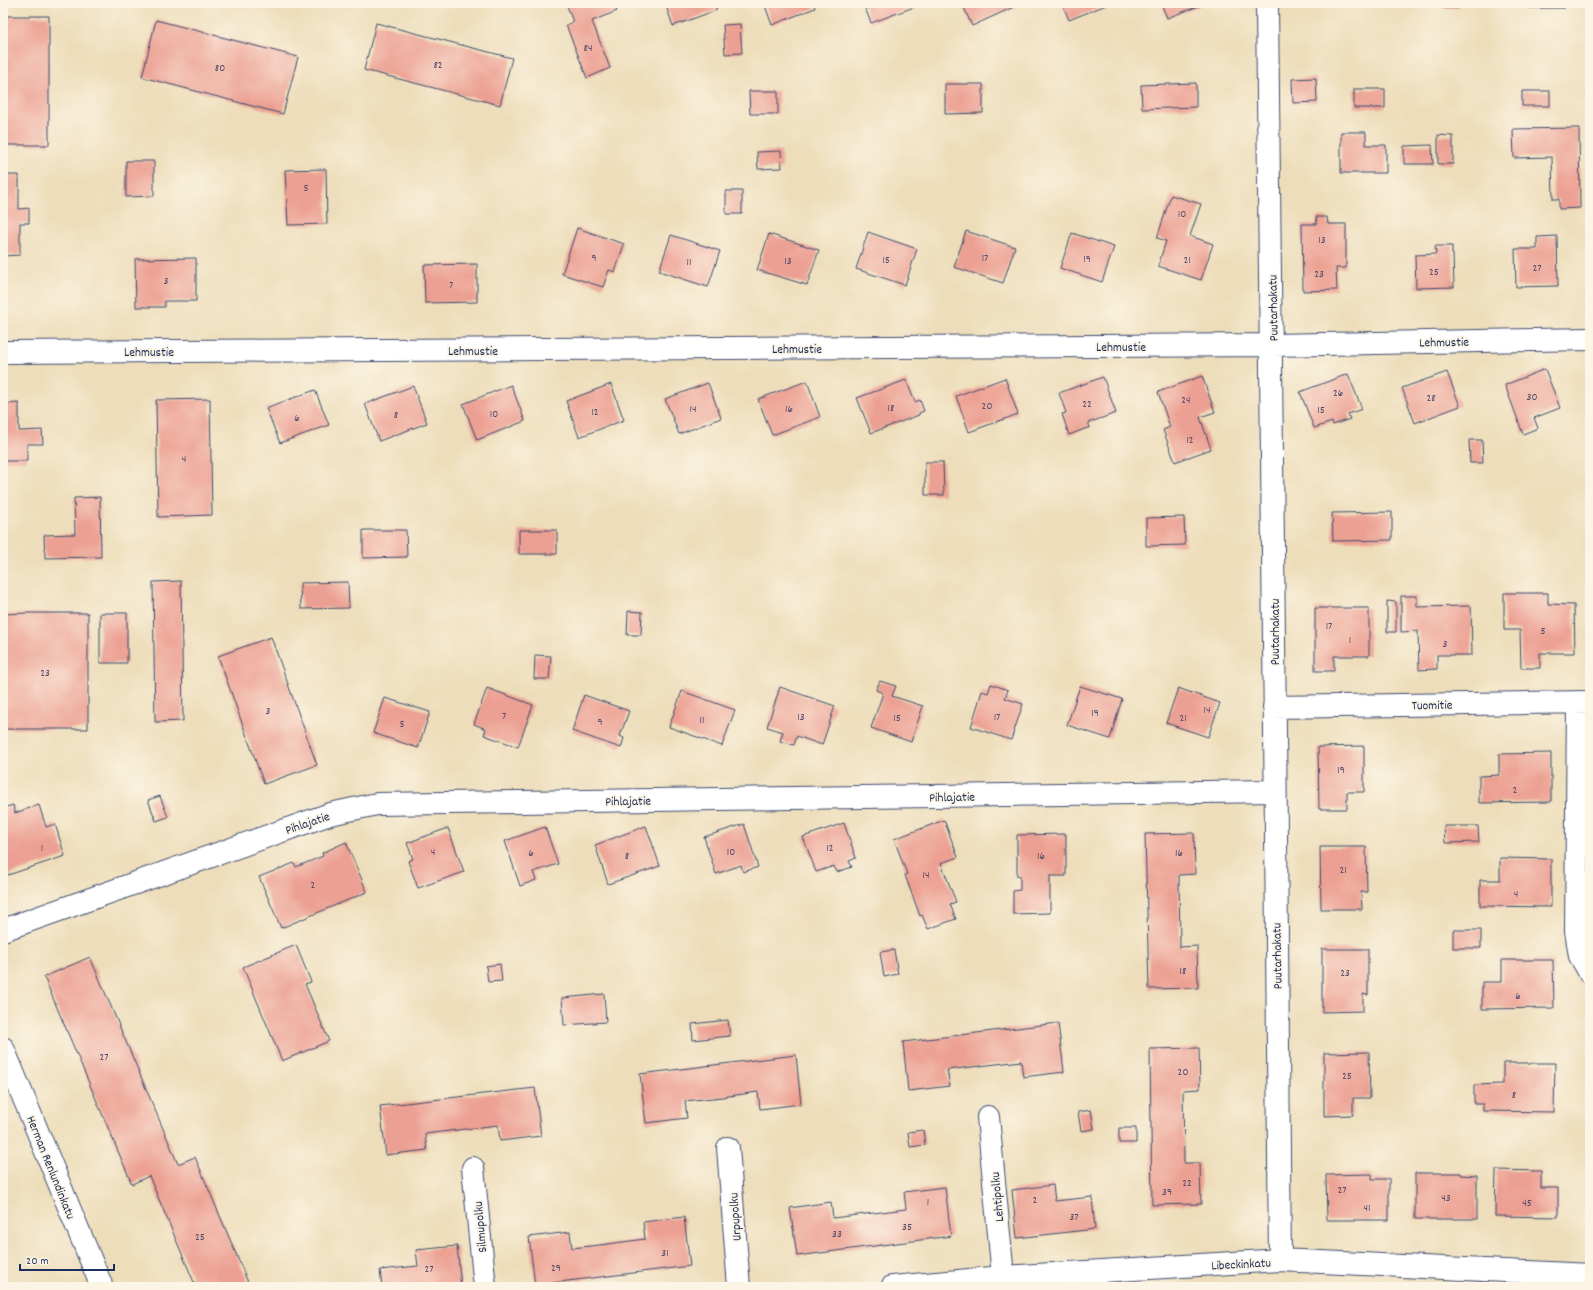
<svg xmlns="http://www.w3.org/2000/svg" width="1593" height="1290" font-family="Dekko,sans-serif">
<rect width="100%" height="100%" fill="#fcf5e5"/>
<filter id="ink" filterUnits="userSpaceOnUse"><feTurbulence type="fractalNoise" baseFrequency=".025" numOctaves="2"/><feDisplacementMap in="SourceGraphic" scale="8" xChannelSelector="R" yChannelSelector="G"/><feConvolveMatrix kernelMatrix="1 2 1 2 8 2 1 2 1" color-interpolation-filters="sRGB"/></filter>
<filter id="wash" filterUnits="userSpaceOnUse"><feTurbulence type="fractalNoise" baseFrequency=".012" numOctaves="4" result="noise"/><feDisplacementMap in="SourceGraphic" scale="16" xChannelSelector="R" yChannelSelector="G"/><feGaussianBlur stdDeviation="0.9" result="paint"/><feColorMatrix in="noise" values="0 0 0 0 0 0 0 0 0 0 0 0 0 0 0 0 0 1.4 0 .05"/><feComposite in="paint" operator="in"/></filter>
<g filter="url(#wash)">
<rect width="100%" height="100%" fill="#edddba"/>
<g id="blocks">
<path fill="#eca093" d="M 566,3 L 614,3 L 617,11 L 592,21 L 610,68 L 587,78 L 566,25 L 573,22 Z
M 665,3 L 714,3 L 717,10 L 673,26 Z
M 764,3 L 813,3 L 815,8 L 772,25 Z
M 863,3 L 913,3 L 914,7 L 871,23 Z
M 962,3 L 1015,3 L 1016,6 L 972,26 Z
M 1062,3 L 1111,3 L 1069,20 Z
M 1161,3 L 1207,3 L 1167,18 Z
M 1442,3 L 1459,3 L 1459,8 L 1442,8 Z
M 1529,3 L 1564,3 L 1564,8 L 1529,8 Z
M 3,16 L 49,16 L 49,145 L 3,145 Z
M 156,20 L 298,57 L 283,114 L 142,77 Z
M 376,23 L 512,58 L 500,105 L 364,70 Z
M 740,24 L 742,53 L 725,54 L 723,25 Z
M 1588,61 L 1590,61 L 1590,104 L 1588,104 Z
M 1316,78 L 1317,102 L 1293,103 L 1292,79 Z
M 1196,83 L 1196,107 L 1142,109 L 1141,85 Z
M 945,84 L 983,84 L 983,113 L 945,114 Z
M 1354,89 L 1385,89 L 1385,108 L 1354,108 Z
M 749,91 L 778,91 L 778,114 L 750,114 Z
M 1522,91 L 1550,91 L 1550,106 L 1522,106 Z
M 1579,128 L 1580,208 L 1559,209 L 1559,199 L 1553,199 L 1552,157 L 1514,158 L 1513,129 Z
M 1341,132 L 1366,132 L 1366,145 L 1386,145 L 1386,173 L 1341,173 Z
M 1438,135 L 1453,136 L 1453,164 L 1438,164 Z
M 1432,145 L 1433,164 L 1404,164 L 1404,146 Z
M 781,151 L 782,168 L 758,169 L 757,152 Z
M 126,161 L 154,161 L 154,196 L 126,197 Z
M 326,169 L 327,224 L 288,225 L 285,170 Z
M 3,175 L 19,175 L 19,209 L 29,208 L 29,223 L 20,223 L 20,255 L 3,256 Z
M 726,191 L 742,191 L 742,214 L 726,214 Z
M 1171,195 L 1201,204 L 1190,236 L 1213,244 L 1201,280 L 1158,266 L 1166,241 L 1157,238 Z
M 1316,217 L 1327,217 L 1328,224 L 1346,224 L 1346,268 L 1336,268 L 1337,290 L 1303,291 L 1302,224 L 1317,224 Z
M 577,228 L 624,244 L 615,272 L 609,270 L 603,287 L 562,274 Z
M 966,231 L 1015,247 L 1003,283 L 954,267 Z
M 868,232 L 917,249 L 905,285 L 856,269 Z
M 1072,233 L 1114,247 L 1102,282 L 1060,268 Z
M 769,234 L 819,250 L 807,285 L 757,270 Z
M 671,235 L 720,251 L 708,287 L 659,271 Z
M 1557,236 L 1558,286 L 1516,287 L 1515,249 L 1537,249 L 1537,237 Z
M 1435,246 L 1452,246 L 1452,254 L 1453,254 L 1454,287 L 1416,288 L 1415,255 L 1436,254 Z
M 196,258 L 196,301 L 165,301 L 165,307 L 136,307 L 135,259 Z
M 477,264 L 477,302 L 425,303 L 424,265 Z
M 1545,369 L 1560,408 L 1534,418 L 1538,428 L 1523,434 L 1505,385 Z
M 1447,372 L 1460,406 L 1415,423 L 1402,388 Z
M 1348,374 L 1362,409 L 1348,414 L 1350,419 L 1333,425 L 1332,422 L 1314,428 L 1300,392 Z
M 1202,376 L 1215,412 L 1200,417 L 1211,449 L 1175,462 L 1163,430 L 1170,427 L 1158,392 Z
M 1103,377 L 1116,413 L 1088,423 L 1090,427 L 1069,435 L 1062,414 L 1066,413 L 1059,393 Z
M 1005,378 L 1018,414 L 969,432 L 956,396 Z
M 906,380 L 915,402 L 920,400 L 924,411 L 919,413 L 919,415 L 871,433 L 857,398 Z
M 807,381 L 820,417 L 772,435 L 758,399 Z
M 708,383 L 721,418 L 679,434 L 665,399 Z
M 611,384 L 624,420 L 579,437 L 566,401 Z
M 511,385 L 525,421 L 477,440 L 463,404 Z
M 413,386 L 427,423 L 379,441 L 365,404 Z
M 315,390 L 329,425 L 280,443 L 266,408 Z
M 210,399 L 212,515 L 158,517 L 156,400 Z
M 19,403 L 19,431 L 42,430 L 43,444 L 27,444 L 27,461 L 3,461 L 3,404 Z
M 1469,440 L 1482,440 L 1483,463 L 1470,463 Z
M 925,462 L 943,462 L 944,495 L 925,495 Z
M 100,497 L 101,557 L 45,558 L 44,535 L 75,534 L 74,498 Z
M 1392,512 L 1392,540 L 1333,541 L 1332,513 Z
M 1184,517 L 1185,545 L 1146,546 L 1146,518 Z
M 363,530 L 406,530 L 407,557 L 363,558 Z
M 519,530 L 557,530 L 557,554 L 519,554 Z
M 181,581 L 183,721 L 155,722 L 153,582 Z
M 348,582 L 349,608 L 301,609 L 300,583 Z
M 1504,593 L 1548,593 L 1548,604 L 1574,605 L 1575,653 L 1540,653 L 1540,668 L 1521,668 L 1520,630 L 1504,630 Z
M 1401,596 L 1417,596 L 1417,607 L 1471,606 L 1472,655 L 1437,655 L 1437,669 L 1419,670 L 1418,631 L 1401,632 Z
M 1387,601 L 1396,602 L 1396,632 L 1387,632 Z
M 1315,608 L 1369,608 L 1369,656 L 1334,656 L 1334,671 L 1315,671 Z
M 628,611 L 642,612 L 641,635 L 627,635 Z
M 29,613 L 88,613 L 88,729 L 3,729 L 3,614 Z
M 100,613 L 127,613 L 127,663 L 100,663 Z
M 271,637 L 317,765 L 264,784 L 218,656 Z
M 535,655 L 551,656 L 549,679 L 534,679 Z
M 880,681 L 896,686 L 892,696 L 923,706 L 911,742 L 871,728 L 883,693 L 876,690 Z
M 991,684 L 1008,690 L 1005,698 L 1023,704 L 1011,740 L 971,727 L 982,691 L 988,693 Z
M 1080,686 L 1122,699 L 1110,739 L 1067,725 Z
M 780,687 L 835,706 L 822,745 L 797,736 L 794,745 L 780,741 L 783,732 L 767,727 Z
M 487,688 L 533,705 L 518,747 L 484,735 L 486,729 L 474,724 Z
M 1178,688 L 1220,703 L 1208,737 L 1166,723 Z
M 682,691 L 735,710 L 722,746 L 669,727 Z
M 584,695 L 629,711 L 620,736 L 624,738 L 621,748 L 572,731 Z
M 385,698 L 430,712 L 418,748 L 373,733 Z
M 1364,746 L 1364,792 L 1347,792 L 1347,809 L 1319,809 L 1318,747 Z
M 1551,753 L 1551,802 L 1479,803 L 1479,776 L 1499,775 L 1499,754 Z
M 160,796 L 168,817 L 156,821 L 148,800 Z
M 13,805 L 15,813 L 39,805 L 46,827 L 55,824 L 65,856 L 8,875 L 3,859 L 3,808 Z
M 944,820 L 958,857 L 941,863 L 956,902 L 950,904 L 956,919 L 928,929 L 922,915 L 920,916 L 905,875 L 907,874 L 894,839 Z
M 844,823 L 856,858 L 849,861 L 852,867 L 837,872 L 834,866 L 816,872 L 803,837 Z
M 744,824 L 758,867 L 743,872 L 741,865 L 716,874 L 704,837 Z
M 646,826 L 660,866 L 608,884 L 595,845 Z
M 1444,826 L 1478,826 L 1479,842 L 1445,843 Z
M 545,827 L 558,864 L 533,872 L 536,880 L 520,886 L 505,841 Z
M 448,828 L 464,872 L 418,888 L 408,861 L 413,859 L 407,843 Z
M 1194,833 L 1195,874 L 1179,875 L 1180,947 L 1197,946 L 1198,988 L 1149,989 L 1145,834 Z
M 1066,834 L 1066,876 L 1050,876 L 1050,913 L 1013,914 L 1013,891 L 1020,890 L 1020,876 L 1017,876 L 1017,835 Z
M 346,842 L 367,892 L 281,928 L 259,877 L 294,863 L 296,867 L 323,856 L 322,853 Z
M 1320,847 L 1366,847 L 1367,892 L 1361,892 L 1362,909 L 1321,909 Z
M 1500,858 L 1551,859 L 1551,907 L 1480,906 L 1480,880 L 1500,880 Z
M 1453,930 L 1481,930 L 1481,948 L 1453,948 Z
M 296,945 L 311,982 L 305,984 L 329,1041 L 282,1061 L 243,967 Z
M 1322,949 L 1368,949 L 1368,995 L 1363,994 L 1363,1011 L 1322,1012 Z
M 894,950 L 898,974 L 884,977 L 880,952 Z
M 90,957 L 178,1164 L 195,1157 L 250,1287 L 196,1287 L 149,1176 L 132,1184 L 44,977 Z
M 1502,960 L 1553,960 L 1554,1008 L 1482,1009 L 1482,982 L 1502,982 Z
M 500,964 L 502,981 L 488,982 L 486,966 Z
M 604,994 L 606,1022 L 564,1025 L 562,998 Z
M 728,1020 L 730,1036 L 693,1040 L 692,1024 Z
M 1058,1023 L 1064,1072 L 1023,1077 L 1021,1061 L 947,1070 L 950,1086 L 908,1091 L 903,1042 Z
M 1199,1048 L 1200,1089 L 1183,1090 L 1184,1163 L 1200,1163 L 1201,1204 L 1152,1205 L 1150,1049 Z
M 1369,1052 L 1370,1098 L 1353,1098 L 1353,1115 L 1324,1116 L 1324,1053 Z
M 796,1055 L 801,1104 L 760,1109 L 758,1092 L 722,1097 L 685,1101 L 687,1118 L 646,1123 L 640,1074 Z
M 1503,1063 L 1555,1063 L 1554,1112 L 1483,1111 L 1483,1104 L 1474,1104 L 1474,1085 L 1503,1084 Z
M 535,1088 L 541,1136 L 500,1141 L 498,1125 L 425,1134 L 427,1150 L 386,1155 L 380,1106 Z
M 1091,1110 L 1094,1129 L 1081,1131 L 1078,1112 Z
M 1119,1128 L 1136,1128 L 1136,1143 L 1119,1143 Z
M 923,1130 L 925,1145 L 910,1147 L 908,1132 Z
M 1496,1170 L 1541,1171 L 1541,1188 L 1558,1188 L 1558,1217 L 1495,1216 Z
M 1415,1173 L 1461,1173 L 1461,1175 L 1477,1176 L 1477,1219 L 1415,1219 Z
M 1372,1174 L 1372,1179 L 1389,1179 L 1389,1220 L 1327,1220 L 1326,1175 Z
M 1053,1185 L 1055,1201 L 1092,1197 L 1095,1229 L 1017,1238 L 1012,1190 Z
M 945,1187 L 951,1236 L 797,1256 L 790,1208 L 831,1202 L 833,1218 L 906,1209 L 904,1192 Z
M 684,1217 L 690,1266 L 535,1285 L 529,1237 L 570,1232 L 572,1248 L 608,1244 L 645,1239 L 643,1222 Z
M 457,1246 L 461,1287 L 382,1287 L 380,1270 L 418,1266 L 416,1250 Z
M 1374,1285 L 1399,1286 L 1398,1287 L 1374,1287 Z"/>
</g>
</g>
<g filter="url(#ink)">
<use href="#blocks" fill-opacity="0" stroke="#3a496c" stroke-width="1"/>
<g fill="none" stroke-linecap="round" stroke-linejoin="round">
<defs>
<path id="street" d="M 1267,3 C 1274,422 1275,841 1280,1260
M 3,352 L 1272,345 L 1590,339
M 1578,702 L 1576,931 L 1580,956 L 1590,973
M 1274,707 L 1590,702
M 3,930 L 330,814 L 377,804 L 1274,791
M 988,1117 L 1003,1277
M 728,1148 L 739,1287
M 473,1168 L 485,1287
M 892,1287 L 1003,1277 L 1280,1260 L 1590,1275"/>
<path id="secondary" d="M 3,1048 L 102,1287"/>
</defs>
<use href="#street" stroke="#3a496c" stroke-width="24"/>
<use href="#secondary" stroke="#3a496c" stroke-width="24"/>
<use href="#street" stroke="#fff" stroke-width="22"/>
<use href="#secondary" stroke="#fff" stroke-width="22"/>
</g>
</g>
<g text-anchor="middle" stroke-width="3.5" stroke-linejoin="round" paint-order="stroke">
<g font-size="11" fill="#4f4b6b">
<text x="588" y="51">84</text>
<text x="438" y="68">82</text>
<text x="220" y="71">80</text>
<text x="306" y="191">5</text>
<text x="1182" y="217">10</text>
<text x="1322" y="243">13</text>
<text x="594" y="261">9</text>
<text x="985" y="261">17</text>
<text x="1087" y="262">19</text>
<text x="886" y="263">15</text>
<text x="1187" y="263">21</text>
<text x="788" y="264">13</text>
<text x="689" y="265">11</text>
<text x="1537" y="271">27</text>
<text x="1434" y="275">25</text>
<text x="1319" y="277">23</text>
<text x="166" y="284">3</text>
<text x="451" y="288">7</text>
<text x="1338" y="396">26</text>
<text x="1532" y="400">30</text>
<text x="1431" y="401">28</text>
<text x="1186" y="403">24</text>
<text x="1087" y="407">22</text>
<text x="987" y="409">20</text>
<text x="891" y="411">18</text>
<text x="693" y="412">14</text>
<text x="789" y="412">16</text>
<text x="1321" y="413">15</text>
<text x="595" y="415">12</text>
<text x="494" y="417">10</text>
<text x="396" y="418">8</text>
<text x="297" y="421">6</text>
<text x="1190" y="443">12</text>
<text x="184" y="462">4</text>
<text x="1329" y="629">17</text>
<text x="1543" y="634">5</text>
<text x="1350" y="643">1</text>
<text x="1445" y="647">3</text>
<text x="45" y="676">23</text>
<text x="1207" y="713">14</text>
<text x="268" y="714">3</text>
<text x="1095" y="716">19</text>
<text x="504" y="719">7</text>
<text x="801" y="720">13</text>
<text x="997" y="720">17</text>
<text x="897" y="721">15</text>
<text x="1183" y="721">21</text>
<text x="702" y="723">11</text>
<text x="600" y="725">9</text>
<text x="402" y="727">5</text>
<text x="1341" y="773">19</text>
<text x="1515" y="793">2</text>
<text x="42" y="851">1</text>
<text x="830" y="851">12</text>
<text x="433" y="855">4</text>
<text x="731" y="855">10</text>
<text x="531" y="856">6</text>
<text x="1179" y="856">16</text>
<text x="627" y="859">8</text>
<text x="1041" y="859">16</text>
<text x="1343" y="873">21</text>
<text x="926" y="878">14</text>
<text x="313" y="888">2</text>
<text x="1516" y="897">4</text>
<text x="1183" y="974">18</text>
<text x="1345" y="976">23</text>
<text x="1518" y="999">6</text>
<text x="104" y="1060">27</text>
<text x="1183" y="1075">20</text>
<text x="1347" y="1079">25</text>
<text x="1514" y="1098">8</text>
<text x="1187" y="1186">22</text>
<text x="1342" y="1193">27</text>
<text x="1167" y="1195">39</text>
<text x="1446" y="1201">43</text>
<text x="1035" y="1203">2</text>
<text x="928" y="1205">1</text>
<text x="1527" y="1206">45</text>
<text x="1367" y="1211">41</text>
<text x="1074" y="1220">37</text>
<text x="907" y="1230">35</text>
<text x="837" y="1237">33</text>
<text x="200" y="1240">25</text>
<text x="665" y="1256">31</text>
<text x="556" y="1271">29</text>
<text x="429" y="1272">27</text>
</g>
<g font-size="13" fill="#1b2f5e" stroke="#fcf5e5">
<text transform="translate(1272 308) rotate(-91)" y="5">Puutarhakatu</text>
<text transform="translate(1444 341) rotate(-1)" y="5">Lehmustie</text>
<text x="1121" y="351">Lehmustie</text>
<text x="797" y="353">Lehmustie</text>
<text x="473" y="355">Lehmustie</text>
<text x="149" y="356">Lehmustie</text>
<text transform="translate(1274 632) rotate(-90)" y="5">Puutarhakatu</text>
<text transform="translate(1432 704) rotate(-1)" y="5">Tuomitie</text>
<text transform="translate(952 796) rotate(-1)" y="5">Pihlajatie</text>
<text transform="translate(628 800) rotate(-1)" y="5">Pihlajatie</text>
<text transform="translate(307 822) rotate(-19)" y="5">Pihlajatie</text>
<text transform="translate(1276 956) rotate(-91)" y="5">Puutarhakatu</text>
<text transform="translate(52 1167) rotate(68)" y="5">Herman Renlundinkatu</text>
<text transform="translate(996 1197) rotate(-95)" y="5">Lehtipolku</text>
<text transform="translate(734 1217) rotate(-94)" y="5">Urpupolku</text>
<text transform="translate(479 1227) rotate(-95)" y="5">Silmupolku</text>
<text transform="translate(1241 1263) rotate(-3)" y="5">Libeckinkatu</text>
</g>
</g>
<rect width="1593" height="1290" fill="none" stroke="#fcf5e5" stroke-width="16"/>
<path d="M20 1264v6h94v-6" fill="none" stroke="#1b2f5e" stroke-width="2"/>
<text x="26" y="1264" font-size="12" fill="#1b2f5e" stroke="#fcf5e5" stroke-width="3" paint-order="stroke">20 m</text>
</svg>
